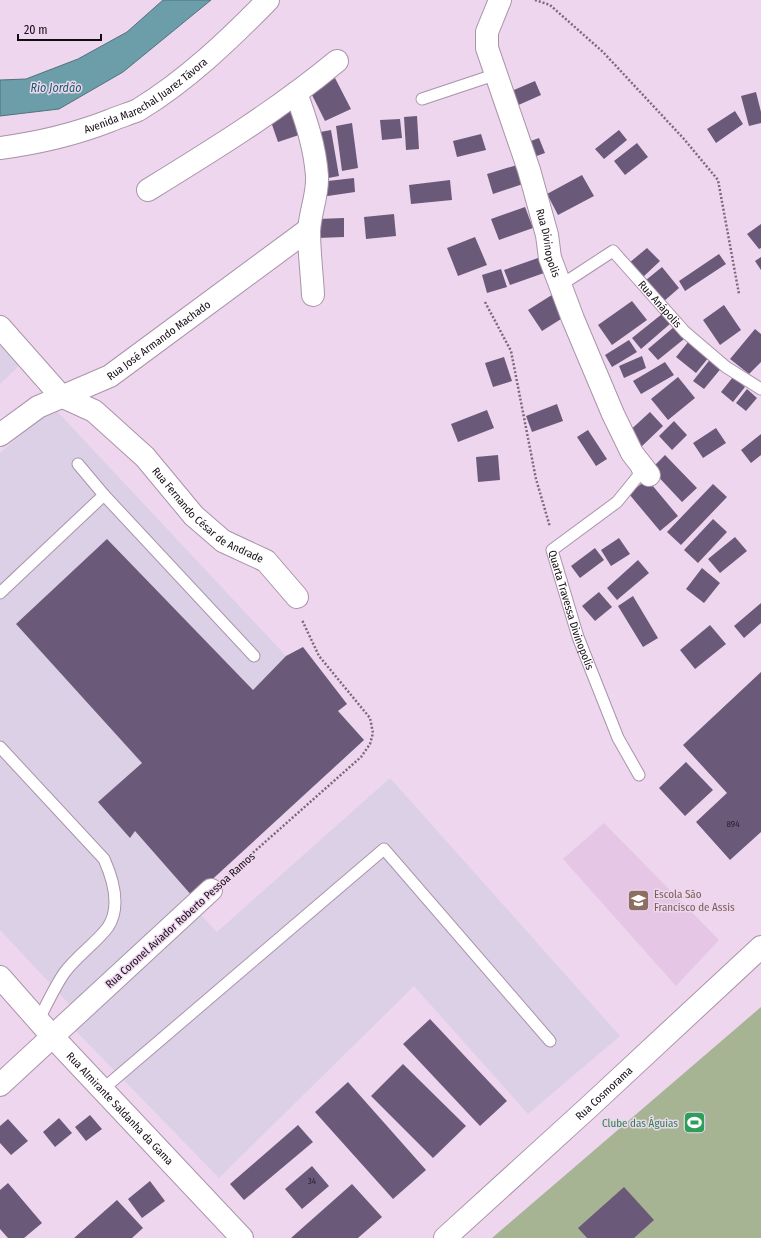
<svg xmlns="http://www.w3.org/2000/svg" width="761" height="1238" font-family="'Fira Sans Condensed',sans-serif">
<rect width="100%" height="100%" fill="#eed6ee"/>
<path fill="#e5c7e5" d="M 604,823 L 719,940 L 676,986 L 563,859 Z"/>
<path fill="#dbd0e5" d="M 0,345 L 19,366 L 0,384 Z
M 53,407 L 286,656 L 303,647 L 347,704 L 338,711 L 364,740 L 73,1008 L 0,930 L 0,453 Z
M 390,778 L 620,1036 L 528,1114 L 414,986 L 219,1178 L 75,1030 L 201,915 L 217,932 Z"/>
<path fill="#a7b493" d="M 761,1007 L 761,1238 L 492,1238 Z"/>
<path fill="#6b9ea8" stroke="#51727c" d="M 163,0 L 211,0 L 123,72 L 59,109 L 0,116 L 0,80 L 26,79 L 78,59 L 127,32 Z"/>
<path fill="#6b597a" d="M 335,78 L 351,109 L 325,121 L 310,91 Z
M 535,81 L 541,95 L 514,107 L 507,93 Z
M 756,92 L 761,112 L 761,123 L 749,126 L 741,96 Z
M 291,109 L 299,135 L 278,142 L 269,116 Z
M 735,111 L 743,124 L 716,143 L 707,129 Z
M 417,116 L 419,149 L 406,150 L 404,117 Z
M 400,119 L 402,138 L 382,140 L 380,120 Z
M 352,123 L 358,168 L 342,171 L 336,126 Z
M 331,130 L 339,176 L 323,179 L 315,133 Z
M 619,130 L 627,140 L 604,159 L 595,149 Z
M 481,134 L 486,150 L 457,157 L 453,141 Z
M 539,138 L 545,153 L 534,157 L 528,142 Z
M 637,143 L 648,157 L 625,175 L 614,161 Z
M 517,165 L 523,184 L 493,194 L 487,174 Z
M 582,175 L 594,196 L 558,215 L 547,194 Z
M 354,178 L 355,192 L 321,197 L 319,182 Z
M 450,180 L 452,200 L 411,204 L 409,185 Z
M 525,207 L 533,228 L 499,240 L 491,219 Z
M 394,214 L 396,236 L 366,239 L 364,217 Z
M 344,218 L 344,237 L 318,238 L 318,219 Z
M 761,224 L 761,248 L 759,249 L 747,234 Z
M 475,237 L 487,265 L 458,276 L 447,248 Z
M 647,248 L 660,261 L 642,278 L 629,263 Z
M 719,254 L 726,264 L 685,291 L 679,281 Z
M 761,257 L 761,270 L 755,261 Z
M 538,258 L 544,273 L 510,285 L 504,270 Z
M 662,267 L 679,288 L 663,302 L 646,280 Z
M 501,269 L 507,287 L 487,293 L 482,275 Z
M 555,293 L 569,314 L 542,331 L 528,310 Z
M 632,301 L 647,320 L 612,345 L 598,325 Z
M 724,305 L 741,330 L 720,345 L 703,320 Z
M 662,314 L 671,323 L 641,349 L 632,338 Z
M 674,327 L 684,339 L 658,360 L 648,349 Z
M 755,329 L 761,334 L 761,362 L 749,374 L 730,359 Z
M 629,340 L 637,352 L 612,367 L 605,355 Z
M 689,341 L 709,357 L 696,373 L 676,357 Z
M 642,356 L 646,368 L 624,378 L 619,366 Z
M 504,357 L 512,381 L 493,387 L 485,363 Z
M 712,357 L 723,366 L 704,389 L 693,381 Z
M 665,362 L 674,375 L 641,394 L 633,381 Z
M 678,377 L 695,398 L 668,420 L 651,399 Z
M 733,377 L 745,387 L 733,402 L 721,392 Z
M 747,389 L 757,398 L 746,411 L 736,403 Z
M 557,404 L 563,421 L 532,432 L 526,416 Z
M 487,410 L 494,428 L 458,442 L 451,424 Z
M 650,412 L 663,426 L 640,448 L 626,434 Z
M 674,421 L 687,435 L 672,450 L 659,436 Z
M 716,428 L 726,443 L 703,458 L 693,443 Z
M 588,430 L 607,459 L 596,466 L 577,437 Z
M 761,434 L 761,455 L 751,463 L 741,450 Z
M 498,455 L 500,480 L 478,482 L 476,457 Z
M 665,455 L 697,488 L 682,502 L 651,469 Z
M 647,479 L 678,516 L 660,531 L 629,494 Z
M 713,484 L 727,497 L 681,545 L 667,532 Z
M 713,519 L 727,532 L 698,563 L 684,550 Z
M 735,537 L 747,551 L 720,573 L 708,559 Z
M 619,538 L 630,554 L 611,566 L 601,550 Z
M 107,539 L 253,690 L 286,656 L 303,647 L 347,704 L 338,711 L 364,740 L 193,897 L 135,831 L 130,838 L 98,802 L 142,763 L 16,624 Z
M 595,548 L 604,560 L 580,578 L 571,566 Z
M 638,560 L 649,573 L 617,600 L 607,588 Z
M 702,568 L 720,583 L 704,603 L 686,589 Z
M 599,592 L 612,607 L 595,621 L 582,606 Z
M 633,596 L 658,638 L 643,647 L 618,606 Z
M 761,603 L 761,623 L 744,638 L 734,626 Z
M 710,625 L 726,644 L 695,669 L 680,650 Z
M 761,672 L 761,832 L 730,860 L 696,822 L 727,793 L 683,745 Z
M 686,762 L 713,790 L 685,816 L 659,788 Z
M 430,1019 L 507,1101 L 480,1126 L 403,1044 Z
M 403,1064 L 466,1126 L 433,1158 L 371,1096 Z
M 348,1082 L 426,1170 L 393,1199 L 315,1112 Z
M 90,1115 L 102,1129 L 86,1141 L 75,1127 Z
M 59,1118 L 72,1133 L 55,1147 L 43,1132 Z
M 8,1119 L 28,1141 L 11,1155 L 0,1143 L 0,1126 Z
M 298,1125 L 313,1142 L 244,1200 L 230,1184 Z
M 312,1166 L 329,1186 L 302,1209 L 285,1189 Z
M 150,1181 L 165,1201 L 142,1218 L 128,1199 Z
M 8,1183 L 42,1223 L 24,1238 L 8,1238 L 0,1229 L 0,1190 Z
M 352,1184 L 382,1217 L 358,1238 L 291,1238 Z
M 624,1187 L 654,1220 L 634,1238 L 587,1238 L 578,1228 Z
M 117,1200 L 143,1228 L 132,1238 L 74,1238 Z"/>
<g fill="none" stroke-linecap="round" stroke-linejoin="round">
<defs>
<g id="lane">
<path d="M 422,99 L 497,74"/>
<path id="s1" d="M 561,285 L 613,251 L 685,332 L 726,367 L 761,389"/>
<path id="s2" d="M 636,465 L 639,475 L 617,502 L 552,550 L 578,637 L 618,738 L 639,775"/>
<path d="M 104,495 L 254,656"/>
<path d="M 0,593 L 104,495 L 78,464"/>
<path d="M 0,747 L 104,859 C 113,879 121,907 108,927 C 97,942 77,956 65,972 C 56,984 46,1006 38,1021"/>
<path d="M 103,1089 L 384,849 L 550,1041"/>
</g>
<g id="street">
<path id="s3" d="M 500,0 L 487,32 L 487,48 L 529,170 L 547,235 L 550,258 L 573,319 L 613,414 L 632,453 L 649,475"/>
<path d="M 296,93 C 306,120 315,147 317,176 C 318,195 310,212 309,231 C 309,252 312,274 313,295"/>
<path d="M 148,190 C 213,150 278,110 337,61"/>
<path id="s4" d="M 0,327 L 61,396 L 94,411 L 145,457 L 194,516 L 223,541 L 266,561 L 297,597"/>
<path id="s5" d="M 0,435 L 38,407 L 110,376 L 309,229"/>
<path id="s6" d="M 0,977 L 52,1036 L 242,1238"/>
<path d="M 0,1085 L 211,890"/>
<path id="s7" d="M 445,1238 L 590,1106 L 761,947"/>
</g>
<g id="secondary">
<path id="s8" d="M 0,148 C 38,143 73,135 109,121 C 118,117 129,114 138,110 C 186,81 229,40 268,0"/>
</g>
</defs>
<use href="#lane" stroke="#aa94aa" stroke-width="13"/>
<use href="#street" stroke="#aa94aa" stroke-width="24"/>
<use href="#secondary" stroke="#aa94aa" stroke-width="24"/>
<path stroke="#796979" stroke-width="2.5" stroke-dasharray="2 2" stroke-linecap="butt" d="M 535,0 L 550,5 L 603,52 L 684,139 L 718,180 L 739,294
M 485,302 L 511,351 L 536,479 L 550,527
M 229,874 L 361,757 L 370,744 L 373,733 L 370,718 L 319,656 L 302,620"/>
<use href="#lane" stroke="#fff" stroke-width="11"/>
<use href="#street" stroke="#fff" stroke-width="22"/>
<use href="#secondary" stroke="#fff" stroke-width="22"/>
</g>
<defs>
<symbol id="school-square" viewBox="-11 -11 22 22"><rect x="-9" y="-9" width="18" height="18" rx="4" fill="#8d6e63" stroke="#eed6ee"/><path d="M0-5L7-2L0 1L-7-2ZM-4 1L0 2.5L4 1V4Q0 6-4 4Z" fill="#fff"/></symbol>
<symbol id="stadium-square" viewBox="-11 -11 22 22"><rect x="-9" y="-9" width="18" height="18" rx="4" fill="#2e9e5b" stroke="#eed6ee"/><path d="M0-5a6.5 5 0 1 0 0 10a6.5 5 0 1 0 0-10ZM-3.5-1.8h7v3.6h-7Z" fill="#fff"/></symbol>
</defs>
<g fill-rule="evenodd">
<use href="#school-square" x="626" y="888" width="25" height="25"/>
<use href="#stadium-square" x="682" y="1110" width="25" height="25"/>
</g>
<g text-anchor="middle" stroke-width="3" stroke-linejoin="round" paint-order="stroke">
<g font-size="9" fill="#2a1f2e">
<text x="733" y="827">894</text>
<text x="312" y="1184">34</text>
</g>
<g font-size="11" fill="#140c14" stroke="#eed6ee">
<text dy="4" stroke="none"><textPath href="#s8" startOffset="157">Avenida Marechal Juarez Távora</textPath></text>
<text dy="4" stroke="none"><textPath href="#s3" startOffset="255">Rua Divinopolis</textPath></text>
<text dy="4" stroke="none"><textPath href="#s1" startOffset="133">Rua Anápolis</textPath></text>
<text dy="4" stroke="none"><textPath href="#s5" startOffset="186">Rua José Armando Machado</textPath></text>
<text dy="4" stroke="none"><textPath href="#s4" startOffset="284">Rua Fernando César de Andrade</textPath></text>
<text dy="4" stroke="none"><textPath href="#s2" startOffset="189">Quarta Travessa Divinopolis</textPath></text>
<text transform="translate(180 920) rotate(-42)" y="4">Rua Coronel Aviador Roberto Pessoa Ramos</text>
<text dy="4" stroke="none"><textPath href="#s7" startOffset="215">Rua Cosmorama</textPath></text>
<text dy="4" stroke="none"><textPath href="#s6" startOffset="178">Rua Almirante Saldanha da Gama</textPath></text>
</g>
<g font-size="11" fill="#785e54" stroke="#eed6ee" text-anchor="start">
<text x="654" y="898">Escola São<tspan x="654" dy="13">Francisco de Assis</tspan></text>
</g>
<g font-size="11" fill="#27864d" stroke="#eed6ee" text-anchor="end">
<text x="678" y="1127">Clube das Águias</text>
</g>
<g font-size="12" font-style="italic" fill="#165d69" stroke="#eed6ee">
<text x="56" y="92">Rio Jordão</text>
</g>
</g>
<path d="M18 34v6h83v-6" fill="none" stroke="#140c14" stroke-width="2"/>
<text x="24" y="34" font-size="12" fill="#140c14" stroke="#eed6ee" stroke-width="3" paint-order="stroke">20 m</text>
</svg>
